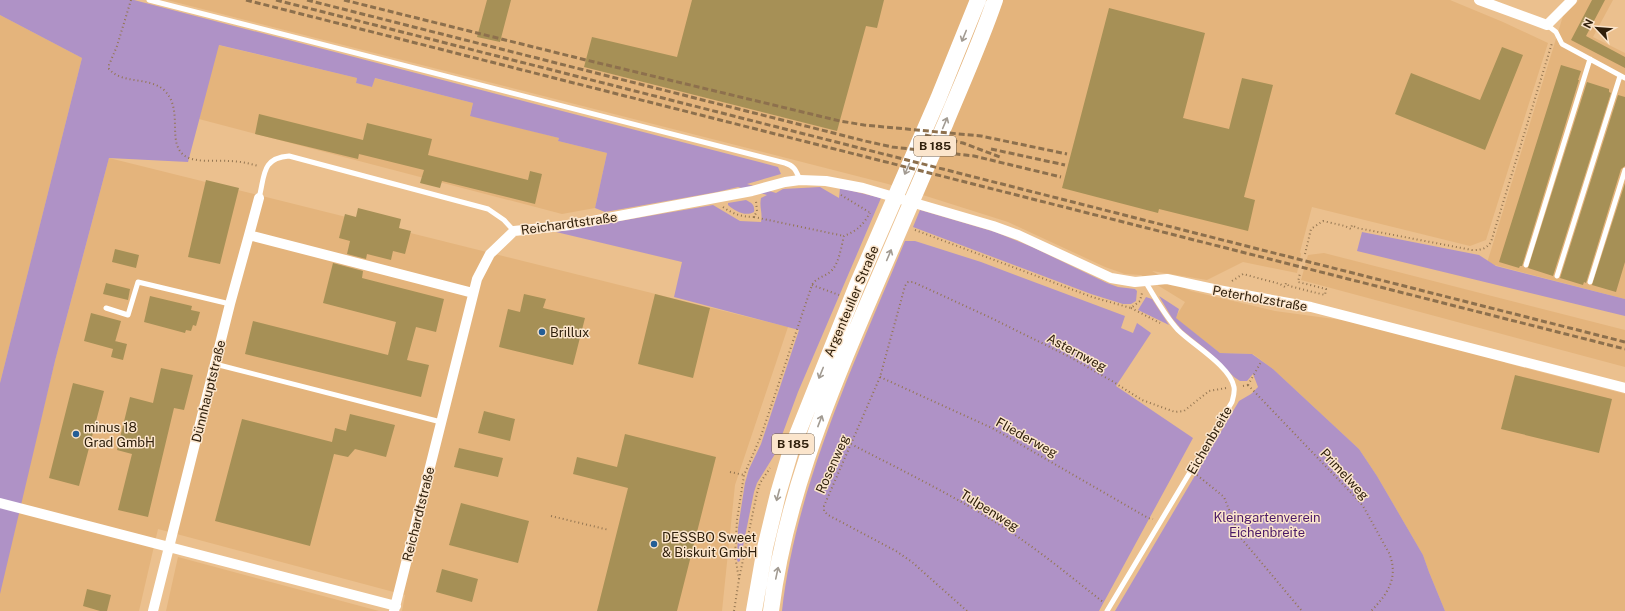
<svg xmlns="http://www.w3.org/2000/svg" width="1625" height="611" font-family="'Public Sans',sans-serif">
<rect width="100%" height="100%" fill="#ebc08e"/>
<path fill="#e4b47c" d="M 167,0 L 1450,0 L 1503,22 L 1548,43 L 1486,240 L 1470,246 L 1312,207 L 1300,252 L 1301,254 L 1297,273 L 1243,262 L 1207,280 L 1152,271 L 1173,283 L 1191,291 L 1275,311 L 1356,322 L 1502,359 L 1506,363 L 1625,394 L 1625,611 L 1445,611 L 1429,572 L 1423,555 L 1377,476 L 1359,449 L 1273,369 L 1253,354 L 1220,353 L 1175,318 L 1185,302 L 1141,275 L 1125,274 L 1105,267 L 1008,222 L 888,184 Z
M 1579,0 L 1613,0 L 1593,37 L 1625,53 L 1625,299 L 1487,263 L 1563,16 Z
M 0,15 L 82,58 L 0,383 Z
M 218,45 L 357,78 L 356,83 L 372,87 L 374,78 L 473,103 L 470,115 L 559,138 L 558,141 L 607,153 L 595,208 L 562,214 L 199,119 Z
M 109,158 L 788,327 L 735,485 L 722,611 L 402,611 L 405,595 L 158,529 L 139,611 L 0,611 L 0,587 L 55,361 Z
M 1324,253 L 1625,330 L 1625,367 L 1301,280 L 1308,255 Z
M 178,557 L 379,611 L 166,611 Z"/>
<path fill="#af92c6" d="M 0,0 L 134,0 L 778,167 L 781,174 L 747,184 L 776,193 L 783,189 L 820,187 L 839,198 L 840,188 L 881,198 L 798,392 L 775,454 L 757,483 L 754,492 L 740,561 L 738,562 L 737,560 L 738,528 L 745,483 L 749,469 L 761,444 L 799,330 L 674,297 L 682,262 L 556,232 L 713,205 L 740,221 L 761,222 C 763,213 759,208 761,198 L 767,195 L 738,187 L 717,192 L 605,212 L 595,208 L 607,153 L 558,141 L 559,138 L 470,116 L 473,103 L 375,78 L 372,87 L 356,83 L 357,78 L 219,45 L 188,162 L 109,158 L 55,361 L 0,594 L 0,383 L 82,58 L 0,15 Z
M 746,200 C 752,203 755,205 754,212 C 745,217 735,211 728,205 L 728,203 Z
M 920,210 L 995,232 L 1032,247 L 1107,283 L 1118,287 L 1135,289 L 1137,291 L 1136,301 L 1131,304 L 1123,304 L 1091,294 L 913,227 Z
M 1362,232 L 1479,255 L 1496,266 L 1625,299 L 1625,316 L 1357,251 Z
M 905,241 L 915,241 L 981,262 L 1125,316 L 1121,328 L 1133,333 L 1137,323 L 1151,333 L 1116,386 L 1193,438 L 1099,611 L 782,611 C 796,484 857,358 905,241 Z
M 1159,296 L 1179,309 L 1176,318 L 1220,353 L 1252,354 L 1273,369 L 1359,449 L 1377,476 L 1423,555 L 1429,572 L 1445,611 L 1115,611 L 1239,401 L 1251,394 L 1258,387 L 1253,374 L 1247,381 L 1240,381 L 1234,377 L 1208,351 L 1182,330 L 1172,318 Z
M 1146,297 L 1152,299 L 1169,325 L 1138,310 Z"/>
<path fill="#a69056" d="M 487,0 L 511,0 L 500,42 L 477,37 Z
M 692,0 L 884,0 L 877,28 L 866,26 L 837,131 L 584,67 L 592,37 L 677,57 Z
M 1592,0 L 1605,0 L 1586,36 L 1625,57 L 1625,68 L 1571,40 Z
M 1109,8 L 1205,33 L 1183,118 L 1229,129 L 1242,78 L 1273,85 L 1244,197 L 1255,200 L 1248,231 L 1159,209 L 1158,213 L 1062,188 Z
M 1502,47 L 1523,55 L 1485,150 L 1395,114 L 1411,73 L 1480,100 Z
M 1561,65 L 1581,71 L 1578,80 L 1579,80 L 1522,266 L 1520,266 L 1519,268 L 1499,262 Z
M 1587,82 L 1609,89 L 1609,92 L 1611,93 L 1553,276 L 1528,268 Z
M 1618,95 L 1625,97 L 1625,166 L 1621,169 L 1586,283 L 1584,282 L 1583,285 L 1560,278 Z
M 259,114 L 363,140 L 367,123 L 432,139 L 428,155 L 528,180 L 530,171 L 542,174 L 535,204 L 442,181 L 440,188 L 420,183 L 424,170 L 359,154 L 358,159 L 255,134 Z
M 206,180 L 239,188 L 220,264 L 188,257 Z
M 1625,183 L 1625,262 L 1616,292 L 1592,285 Z
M 358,208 L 401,219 L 399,228 L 411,231 L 405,254 L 393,251 L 391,260 L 367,254 L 366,259 L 347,254 L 350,241 L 339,238 L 345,214 L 356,217 Z
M 115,249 L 139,255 L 136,268 L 112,262 Z
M 333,263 L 363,271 L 362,278 L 444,299 L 436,332 L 416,327 L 407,360 L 429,365 L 421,397 L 245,354 L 253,321 L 388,355 L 396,322 L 323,303 Z
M 106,283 L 130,289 L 128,300 L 103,294 Z
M 524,294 L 546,299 L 543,308 L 585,318 L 573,365 L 499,347 L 508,309 L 520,312 Z
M 655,294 L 710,308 L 693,378 L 638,364 Z
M 150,296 L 192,306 L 191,310 L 200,312 L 196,326 L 193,325 L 191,331 L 186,330 L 185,333 L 144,322 Z
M 91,313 L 121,321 L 113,349 L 84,341 Z
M 115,341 L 127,344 L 123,360 L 111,357 Z
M 161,368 L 193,375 L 184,410 L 174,408 L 148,517 L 118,510 L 132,454 L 117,450 L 130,397 L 153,403 Z
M 1515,375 L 1612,399 L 1599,453 L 1501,429 Z
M 73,383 L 104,391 L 79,486 L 49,478 Z
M 484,411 L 515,419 L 510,441 L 478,433 Z
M 350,414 L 395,425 L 386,457 L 355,449 L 348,457 L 334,454 L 310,546 L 215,521 L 242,419 L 332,442 L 335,428 L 346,431 Z
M 625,434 L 716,457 L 677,611 L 597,611 L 628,488 L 573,474 L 577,457 L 617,467 Z
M 459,448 L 503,458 L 498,477 L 454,467 Z
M 461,503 L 529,521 L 518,563 L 449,545 Z
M 442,569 L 478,579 L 472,602 L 436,592 Z
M 87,589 L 111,595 L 107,611 L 100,611 L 83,606 Z"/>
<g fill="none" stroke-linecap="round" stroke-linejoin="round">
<path stroke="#937551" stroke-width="2" stroke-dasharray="1 3" stroke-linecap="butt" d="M 131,0 L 117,46 L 109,65 L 109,69 C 123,85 150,76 165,91 C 184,111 166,143 185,156 C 196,163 215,160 228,161 C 238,161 248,163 258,166
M 841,195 L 869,212
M 723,207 C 733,214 742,217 754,217 L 757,211 L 756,201
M 754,217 L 844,236
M 915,230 L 1092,297 L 1131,308 L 1140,301 L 1142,293
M 1305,254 L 1311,229 L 1323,221 L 1345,226 L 1351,229 L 1352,225 L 1357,228 L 1472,250 C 1482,250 1486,249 1491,242 L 1552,43
M 1232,281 L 1243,274 L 1280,284 L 1285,287 L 1286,283 L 1289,286 L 1325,295 L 1326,289 L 1298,282 L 1300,273
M 812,285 L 839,295
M 1131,308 L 1160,323
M 880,377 L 992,428 L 1148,518 L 1153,519
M 1248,385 L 1356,498 L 1363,506 L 1389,553 C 1399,577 1388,594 1371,611
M 1248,385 L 1261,362
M 1243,386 L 1248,385
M 851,444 C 903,471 957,497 1006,529 C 1040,551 1071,577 1103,602
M 730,472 L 744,475
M 1197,475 L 1224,497 L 1240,537 L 1302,611
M 551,516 L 609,530
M 739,579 L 757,493 L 760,483 L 770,468
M 734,611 L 739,579 L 735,556 L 737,520 L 744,475 L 761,436 L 812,285 C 817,277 824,277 830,272 C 839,265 841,247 844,236 C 858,230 862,226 870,213
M 967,611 L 912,562 L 896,551 L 828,515 L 824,511 L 824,506 L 880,377 L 905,286 L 908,282 L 913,282 L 989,317 L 1068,356 L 1112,381 L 1142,400 L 1175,412 L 1184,411 L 1209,391 L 1226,388"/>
<path stroke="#fff" stroke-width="5" d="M 149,0 L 785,163 C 795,166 796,171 800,180
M 1547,25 L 1556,32 L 1562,44 L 1625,78
M 259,198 C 265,176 261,158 289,156 L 488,209 L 504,220 L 514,231
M 1526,265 L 1590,59
M 1557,276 L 1620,76
M 1590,282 L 1625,170
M 106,308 L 128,315 L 138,282 L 230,304
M 215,364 L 441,422
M 1107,611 L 1232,402 C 1233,398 1235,392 1234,387 C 1230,366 1193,345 1178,330 C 1165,316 1155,298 1145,281"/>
<path stroke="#fff" stroke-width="10" d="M 1479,0 L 1547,25 L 1572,0
M 249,235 L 259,198
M 0,503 L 396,606
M 153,611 L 230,304 L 249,235 L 473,293
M 394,611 L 477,279 L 490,254 L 514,231 L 571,225 L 752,191 L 785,182 L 800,180 L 826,181 L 863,188 L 993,226 L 1018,235 L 1111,278 L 1135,282 L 1167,279 L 1218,290 L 1311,307 L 1625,388"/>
<path stroke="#fff" stroke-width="16" d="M 754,611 L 765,548 L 778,494 L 791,450 L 857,285 L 938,99 L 978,0
M 771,611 C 784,506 823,408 864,312 C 892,248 919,185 946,122 C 963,81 981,41 995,0"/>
<path stroke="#8d704d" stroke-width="3" stroke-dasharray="6 3" stroke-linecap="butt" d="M 246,0 L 1625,349
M 276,0 L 1625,342
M 307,0 L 865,141 L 892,147 L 974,156 L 1061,177
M 344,0 L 586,60 L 840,121 L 864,125 L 981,136 L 1067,154
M 925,135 L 963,143 L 1000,157
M 991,149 L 1065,165"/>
</g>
<defs><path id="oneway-shaft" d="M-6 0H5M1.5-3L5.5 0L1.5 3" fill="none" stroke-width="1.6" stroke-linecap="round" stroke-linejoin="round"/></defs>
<g stroke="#a29b92">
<use href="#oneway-shaft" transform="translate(964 36) rotate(112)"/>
<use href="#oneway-shaft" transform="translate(945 123) rotate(-67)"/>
<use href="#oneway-shaft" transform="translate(907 169) rotate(114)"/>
<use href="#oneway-shaft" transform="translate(889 255) rotate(-67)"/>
<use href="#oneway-shaft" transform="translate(821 373) rotate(112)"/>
<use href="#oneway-shaft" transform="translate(820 421) rotate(-69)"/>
<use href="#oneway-shaft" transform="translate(778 495) rotate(105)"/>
<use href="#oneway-shaft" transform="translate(777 573) rotate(-78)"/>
</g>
<g fill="#245e96" stroke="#fbe5cc" stroke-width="1.5">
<circle cx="542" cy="332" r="4"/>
<circle cx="76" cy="434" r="4"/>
<circle cx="654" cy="544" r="4"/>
</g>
<g text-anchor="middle" stroke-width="3" stroke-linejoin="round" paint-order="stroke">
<g fill="#fbe5cc" stroke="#6d5b46" stroke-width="1">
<rect x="914" y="136" width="42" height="20" rx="3"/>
<rect x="772" y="434" width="42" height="20" rx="3"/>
</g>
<g font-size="12" font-weight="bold" fill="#30200c">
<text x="935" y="150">B 185</text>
<text x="793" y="448">B 185</text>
</g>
<g font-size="13" fill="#30200c" stroke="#fbe5cc">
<text transform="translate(569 223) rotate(-8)" y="5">Reichardtstraße</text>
<text transform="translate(1260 298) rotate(10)" y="5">Peterholzstraße</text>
<text transform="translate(851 301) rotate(-67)" y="5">Argenteuiler Straße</text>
<text transform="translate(1077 352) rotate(28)" y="5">Asternweg</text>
<text transform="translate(208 391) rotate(-76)" y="5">Dünnhauptstraße</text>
<text transform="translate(1027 437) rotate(29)" y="5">Fliederweg</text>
<text transform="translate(1209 440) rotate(-60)" y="5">Eichenbreite</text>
<text transform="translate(832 464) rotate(-66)" y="5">Rosenweg</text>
<text transform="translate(1345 474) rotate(47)" y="5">Primelweg</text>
<text transform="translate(990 510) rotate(32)" y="5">Tulpenweg</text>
<text transform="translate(418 514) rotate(-76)" y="5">Reichardtstraße</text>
</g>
<g font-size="13" fill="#30200c" stroke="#fbe5cc" text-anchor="start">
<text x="550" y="337">Brillux</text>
<text x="84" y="432">minus 18<tspan x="84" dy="15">Grad GmbH</tspan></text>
<text x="662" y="542">DESSBO Sweet<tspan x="662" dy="15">&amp; Biskuit GmbH</tspan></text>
</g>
<g font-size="13" fill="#4a1966" stroke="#fbe5cc">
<text x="1267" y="522">Kleingartenverein<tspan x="1267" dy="15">Eichenbreite</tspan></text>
</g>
</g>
<g transform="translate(1597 28) rotate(296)" stroke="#fbe5cc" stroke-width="3" paint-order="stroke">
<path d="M0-3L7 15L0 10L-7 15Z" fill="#30200c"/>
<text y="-6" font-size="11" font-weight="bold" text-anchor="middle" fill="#30200c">N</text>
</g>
</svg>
